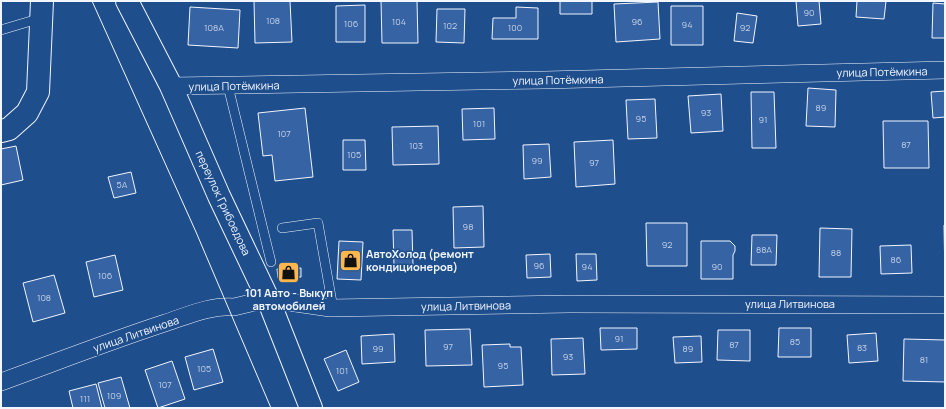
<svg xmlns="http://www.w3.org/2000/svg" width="946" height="409" font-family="Manrope,sans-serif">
<rect width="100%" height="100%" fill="#1f4e8c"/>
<path fill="#3563a3" stroke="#f2f6ff" d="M 254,1 L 290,1 L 292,42 L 255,43 Z
M 381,1 L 417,1 L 418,43 L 382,43 Z
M 560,1 L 592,1 L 592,14 L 560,14 Z
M 796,1 L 819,1 L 821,24 L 798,26 Z
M 857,1 L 886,1 L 884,19 L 856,17 Z
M 658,2 L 660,39 L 616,42 L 614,4 Z
M 933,3 L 945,4 L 945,38 L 932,38 Z
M 365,5 L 365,42 L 336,42 L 336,6 Z
M 671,6 L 703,6 L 703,45 L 671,45 Z
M 190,7 L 240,10 L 238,48 L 188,45 Z
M 516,7 L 538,8 L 538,39 L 492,39 L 493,18 L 516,18 Z
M 437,9 L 465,9 L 464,43 L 436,42 Z
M 737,13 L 757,16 L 753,43 L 734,41 Z
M 808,88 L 836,90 L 835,127 L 806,126 Z
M 945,91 L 945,117 L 933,118 L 931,92 Z
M 751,92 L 774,92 L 776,148 L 752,148 Z
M 721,94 L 723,131 L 691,133 L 688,96 Z
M 655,99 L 657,138 L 628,139 L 626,100 Z
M 305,108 L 313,177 L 275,181 L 272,155 L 263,156 L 258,113 Z
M 494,108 L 495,139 L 463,140 L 462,109 Z
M 883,121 L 928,121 L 929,168 L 884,168 Z
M 438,126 L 439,164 L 393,165 L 392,127 Z
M 343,140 L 365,140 L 366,170 L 343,170 Z
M 613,140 L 615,184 L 576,187 L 574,142 Z
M 549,144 L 551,177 L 524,179 L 523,145 Z
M 16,146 L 23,180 L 1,185 L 1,149 Z
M 131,172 L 136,193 L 114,198 L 108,177 Z
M 483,206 L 484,247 L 454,248 L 453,207 Z
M 646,223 L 687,223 L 687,266 L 647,266 Z
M 944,225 L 945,225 L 945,279 Z
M 820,228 L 852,229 L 851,277 L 819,277 Z
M 393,230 L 412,230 L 413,265 L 394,266 Z
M 752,235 L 777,235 L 776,265 L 751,265 Z
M 339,241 L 363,242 L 361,280 L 337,279 Z
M 701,241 L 730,241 L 735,246 L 735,251 L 733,255 L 733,279 L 701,279 Z
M 911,245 L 912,273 L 881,274 L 880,246 Z
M 550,254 L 551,277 L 527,278 L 526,255 Z
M 576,254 L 596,254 L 597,280 L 577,281 Z
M 115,255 L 123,290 L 94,297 L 86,262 Z
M 301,268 L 301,277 L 278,278 L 277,269 Z
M 54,275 L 65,313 L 33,322 L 23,283 Z
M 600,328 L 637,328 L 637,349 L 601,350 Z
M 779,328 L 811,328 L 811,357 L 778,357 Z
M 470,329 L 472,365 L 426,366 L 425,330 Z
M 718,330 L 750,330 L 750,361 L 717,360 Z
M 876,333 L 878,361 L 849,363 L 847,335 Z
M 394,334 L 395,362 L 362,364 L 361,336 Z
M 701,336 L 702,362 L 675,363 L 673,337 Z
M 583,338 L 585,374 L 552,375 L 551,339 Z
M 904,339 L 945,340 L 945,382 L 903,381 Z
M 510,344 L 510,347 L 521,347 L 523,385 L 484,387 L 482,345 Z
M 213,349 L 223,382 L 194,390 L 185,357 Z
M 346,350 L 359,382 L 338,391 L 324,359 Z
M 172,361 L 185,399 L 158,408 L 145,370 Z
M 121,377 L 130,408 L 105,408 L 98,383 Z
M 96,384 L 102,408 L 73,408 L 69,391 Z"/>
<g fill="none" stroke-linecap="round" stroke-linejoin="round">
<defs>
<path id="lane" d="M 1,30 L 41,18
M 228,86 L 271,262
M 282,228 L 318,223 L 333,308"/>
<path id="street" d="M 171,86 L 545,80 L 945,70
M 1,382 C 56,362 110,341 165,323 C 187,316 210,305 234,307 L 268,299 L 330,308 L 569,304 L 945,305"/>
<path id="secondary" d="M 127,1 L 171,86 L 219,196 L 268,299 L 311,408
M 1,131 L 9,129 L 27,113 L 38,92 L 42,1"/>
</defs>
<use href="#lane" stroke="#f2f6ff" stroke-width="10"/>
<use href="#street" stroke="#f2f6ff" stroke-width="18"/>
<use href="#secondary" stroke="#f2f6ff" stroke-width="24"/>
<use href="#lane" stroke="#1f4e8c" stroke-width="9"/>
<use href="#street" stroke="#1f4e8c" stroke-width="17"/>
<use href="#secondary" stroke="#1f4e8c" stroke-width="22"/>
<path stroke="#f2f6ff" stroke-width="1" d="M 92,1 L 196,232 L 271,408"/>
</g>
<defs>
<symbol id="shop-square" viewBox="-11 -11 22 22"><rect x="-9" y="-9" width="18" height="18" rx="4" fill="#ffb74d" stroke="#1f4e8c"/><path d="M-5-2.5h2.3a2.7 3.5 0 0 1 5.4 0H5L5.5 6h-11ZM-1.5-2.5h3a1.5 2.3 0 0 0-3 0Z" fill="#111"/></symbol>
</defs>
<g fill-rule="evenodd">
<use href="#shop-square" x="338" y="248" width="25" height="25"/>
<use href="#shop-square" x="276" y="260" width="25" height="25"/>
</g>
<g text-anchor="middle" stroke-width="3" stroke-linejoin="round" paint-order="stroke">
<g font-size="9" fill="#c3d1e8">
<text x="809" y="16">90</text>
<text x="273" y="24">108</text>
<text x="399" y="25">104</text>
<text x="637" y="25">96</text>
<text x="351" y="27">106</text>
<text x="687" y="28">94</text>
<text x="450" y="29">102</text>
<text x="214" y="31">108А</text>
<text x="515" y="31">100</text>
<text x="745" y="31">92</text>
<text x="821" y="111">89</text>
<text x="706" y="116">93</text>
<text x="641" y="122">95</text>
<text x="763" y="123">91</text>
<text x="479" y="127">101</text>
<text x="284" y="137">107</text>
<text x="906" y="148">87</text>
<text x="416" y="149">103</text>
<text x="354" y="158">105</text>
<text x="537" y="164">99</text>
<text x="594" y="166">97</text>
<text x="122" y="188">5А</text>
<text x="468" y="230">98</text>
<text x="667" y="248">92</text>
<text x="764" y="253">88А</text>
<text x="836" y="256">88</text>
<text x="896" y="263">86</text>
<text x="539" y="269">96</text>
<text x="587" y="270">94</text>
<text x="717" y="270">90</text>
<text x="105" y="279">106</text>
<text x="44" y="301">108</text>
<text x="619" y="342">91</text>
<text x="795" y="345">85</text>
<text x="734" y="348">87</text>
<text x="448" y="350">97</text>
<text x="862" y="351">83</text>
<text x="378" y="352">99</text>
<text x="688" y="352">89</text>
<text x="568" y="360">93</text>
<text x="924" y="363">81</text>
<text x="503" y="369">95</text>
<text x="204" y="372">105</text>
<text x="342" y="374">101</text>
<text x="165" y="388">107</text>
<text x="114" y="399">109</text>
<text x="85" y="402">111</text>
</g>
<g font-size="11" fill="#f2f6ff" stroke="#1f4e8c">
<text transform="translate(882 72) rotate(-1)" y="4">улица Потёмкина</text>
<text transform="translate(558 80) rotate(-1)" y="4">улица Потёмкина</text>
<text transform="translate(234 86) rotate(-1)" y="4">улица Потёмкина</text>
<text transform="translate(223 203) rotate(65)" y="4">переулок Грибоедова</text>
<text x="790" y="308">улица Литвинова</text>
<text transform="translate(466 306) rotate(-1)" y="4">улица Литвинова</text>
<text transform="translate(136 334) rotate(-19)" y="4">улица Литвинова</text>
</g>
<g font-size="11" font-weight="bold" fill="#f2f6ff" stroke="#1f4e8c" text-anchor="start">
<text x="366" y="258">АвтоХолод (ремонт<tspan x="366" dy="13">кондиционеров)</tspan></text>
<text x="289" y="297" text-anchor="middle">101 Авто - Выкуп<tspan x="289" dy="13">автомобилей</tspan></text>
</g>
</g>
<rect width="946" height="409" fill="none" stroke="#f2f6ff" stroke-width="4"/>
</svg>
